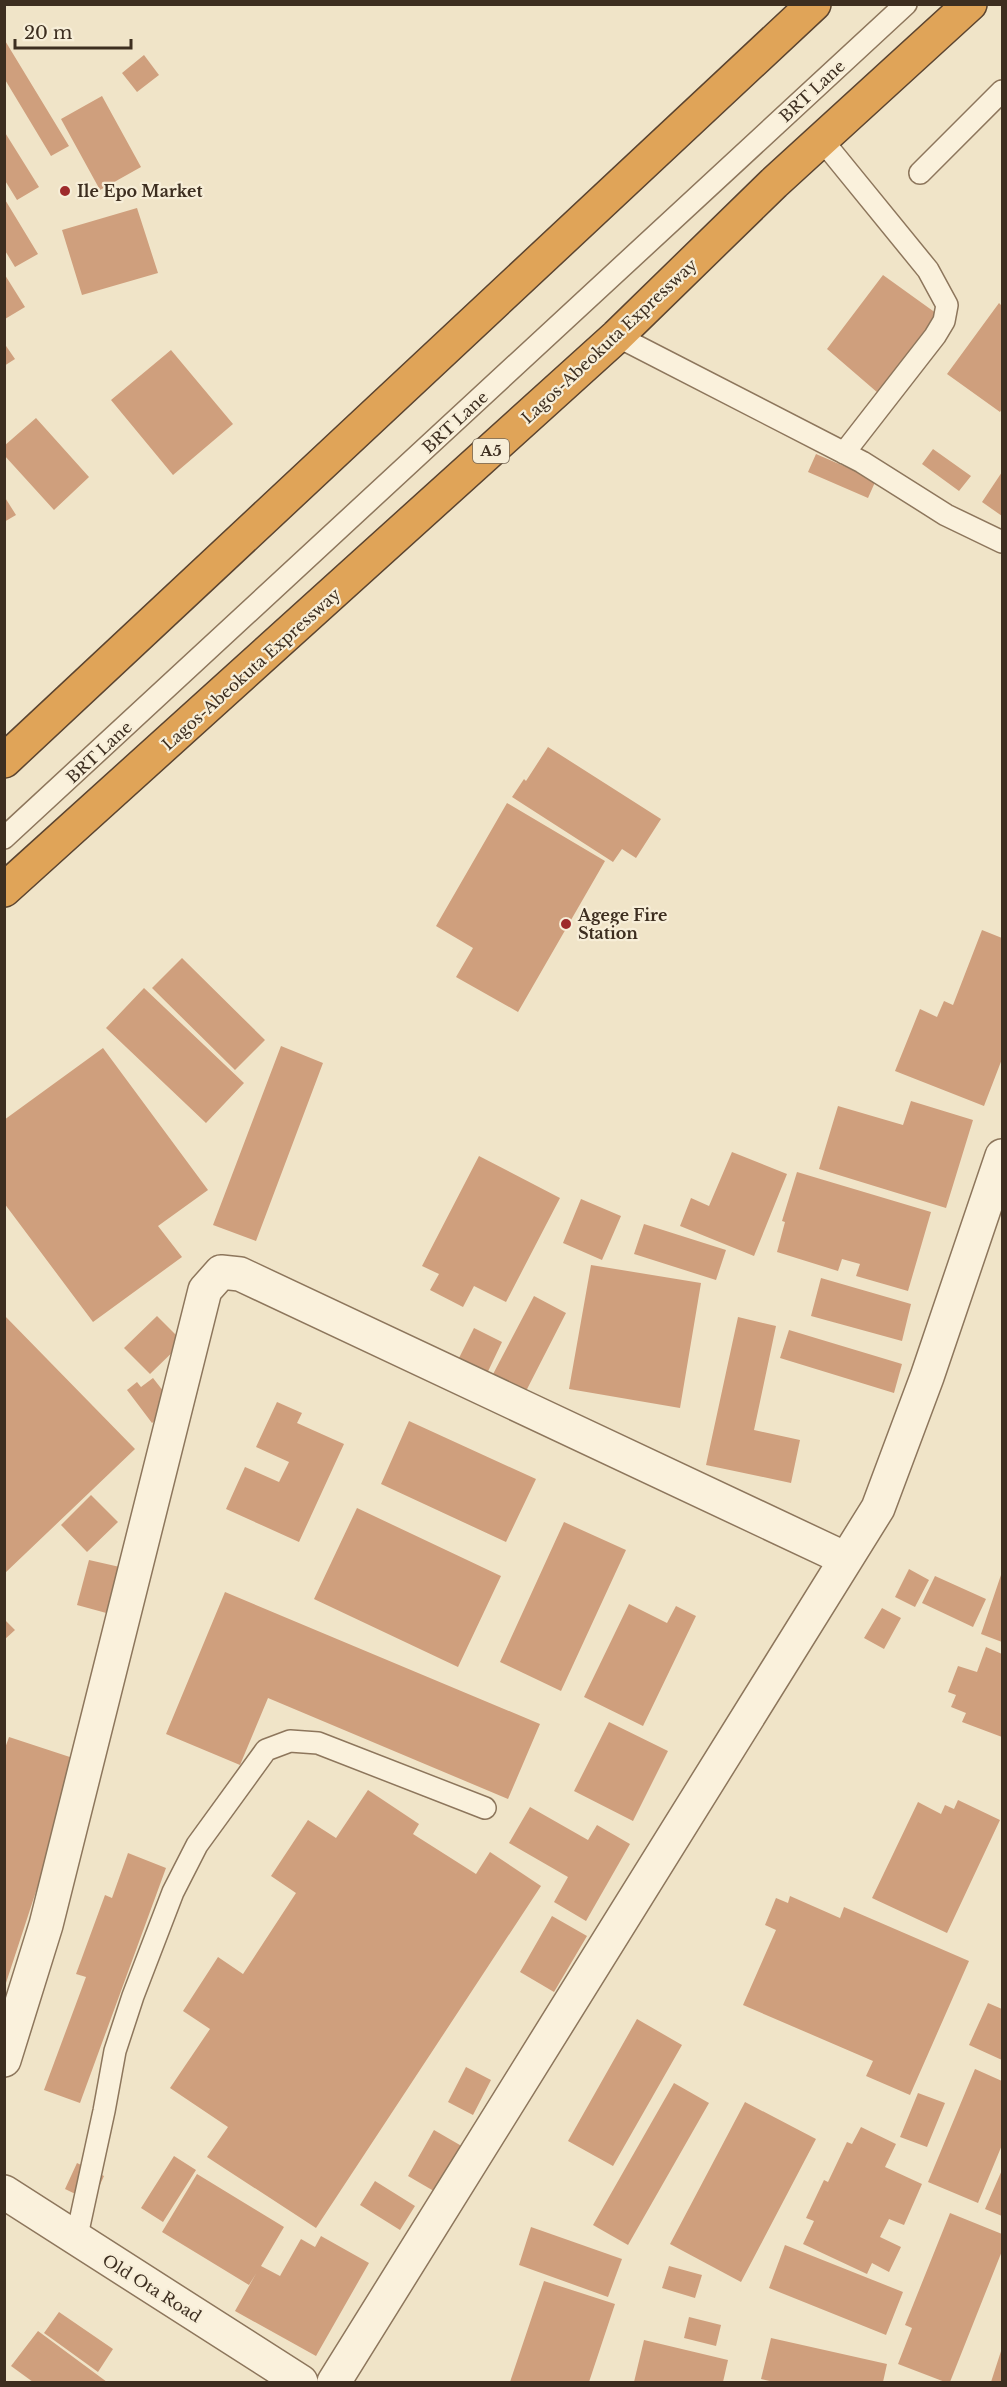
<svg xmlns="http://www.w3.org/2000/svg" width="1007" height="2387" font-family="'Libre Baskerville',serif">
<rect width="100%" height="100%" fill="#f0e4c8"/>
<path fill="#cf9f7d" d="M 4,39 L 69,146 L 51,156 L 4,78 Z
M 144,55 L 159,75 L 137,92 L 122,73 Z
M 102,96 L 141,167 L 100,190 L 61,119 Z
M 4,131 L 39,187 L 17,200 L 4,179 Z
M 4,198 L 38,254 L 15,267 L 4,249 Z
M 137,208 L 158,273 L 82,295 L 62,230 Z
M 5,275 L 25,307 L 5,319 Z
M 883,275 L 940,316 L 878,393 L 827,349 Z
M 999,303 L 1002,306 L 1002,409 L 1000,412 L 947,374 Z
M 4,343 L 15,359 L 4,366 Z
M 171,350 L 233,424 L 173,475 L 111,400 Z
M 36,418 L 89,477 L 54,510 L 4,455 L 4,446 Z
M 933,449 L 971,476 L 959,491 L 922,464 Z
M 816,454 L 876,480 L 868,498 L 808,472 Z
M 1002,472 L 1002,516 L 982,502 Z
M 4,496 L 16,515 L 4,522 Z
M 548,747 L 661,819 L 636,858 L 622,849 L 613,862 L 512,797 L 524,779 L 526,781 Z
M 507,803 L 605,861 L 518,1012 L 456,977 L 473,948 L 436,926 Z
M 982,930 L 1002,938 L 1002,1059 L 984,1106 L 895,1071 L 920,1009 L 937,1017 L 944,1001 L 953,1005 Z
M 182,958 L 265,1040 L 235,1070 L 152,988 Z
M 144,988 L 244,1083 L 206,1123 L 106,1028 Z
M 281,1046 L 323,1063 L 256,1241 L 213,1225 Z
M 103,1048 L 208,1190 L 158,1226 L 182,1257 L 93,1322 L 4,1203 L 4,1120 Z
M 911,1101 L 973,1120 L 946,1208 L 819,1169 L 838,1106 L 903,1125 Z
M 732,1152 L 787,1174 L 754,1256 L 680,1226 L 691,1198 L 709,1206 Z
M 479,1156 L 560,1198 L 506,1302 L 474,1286 L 463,1307 L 430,1290 L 439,1274 L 422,1266 Z
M 797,1172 L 931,1212 L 908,1291 L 856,1276 L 860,1264 L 842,1259 L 838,1271 L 777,1252 L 785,1222 L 782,1221 Z
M 581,1199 L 621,1216 L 602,1260 L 563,1243 Z
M 644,1224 L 726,1250 L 716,1280 L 634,1254 Z
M 591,1265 L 701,1283 L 680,1408 L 569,1389 Z
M 821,1278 L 911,1304 L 902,1341 L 811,1316 Z
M 534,1296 L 566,1313 L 524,1395 L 491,1378 Z
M 4,1315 L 135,1449 L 4,1574 Z
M 157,1316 L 183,1342 L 150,1374 L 124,1348 Z
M 738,1317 L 776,1326 L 754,1430 L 800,1440 L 791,1483 L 706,1465 Z
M 474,1328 L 502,1342 L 482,1384 L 453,1370 Z
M 789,1330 L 902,1364 L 894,1393 L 780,1358 Z
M 153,1378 L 174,1405 L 152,1423 L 127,1390 L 137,1382 L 141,1387 Z
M 277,1402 L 302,1413 L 297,1423 L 344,1444 L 299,1542 L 226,1509 L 245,1467 L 279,1482 L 289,1462 L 256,1447 Z
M 409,1421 L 536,1479 L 506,1542 L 381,1484 Z
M 91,1495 L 118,1522 L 87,1552 L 61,1525 Z
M 357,1508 L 501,1576 L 458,1667 L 314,1599 Z
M 564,1522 L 626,1550 L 561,1691 L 500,1662 Z
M 89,1560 L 133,1570 L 121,1617 L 77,1605 Z
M 909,1569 L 929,1580 L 915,1607 L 895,1597 Z
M 1002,1572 L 1002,1642 L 981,1634 Z
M 935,1576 L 986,1599 L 973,1627 L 922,1603 Z
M 225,1592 L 540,1724 L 508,1799 L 268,1698 L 240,1765 L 166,1734 Z
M 629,1604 L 667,1623 L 676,1606 L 696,1616 L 643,1726 L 584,1697 Z
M 882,1608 L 901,1618 L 884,1649 L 864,1638 Z
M 4,1619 L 15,1630 L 4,1640 Z
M 986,1647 L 1002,1654 L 1002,1737 L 962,1722 L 966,1713 L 951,1707 L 956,1695 L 948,1692 L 958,1666 L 977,1672 Z
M 609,1722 L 668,1751 L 633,1821 L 574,1791 Z
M 9,1737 L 79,1760 L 5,1986 L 4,1751 Z
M 368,1790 L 419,1824 L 413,1834 L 476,1874 L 490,1852 L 541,1886 L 316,2228 L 207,2157 L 228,2127 L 170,2088 L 210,2029 L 183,2011 L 218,1957 L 243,1974 L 296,1893 L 271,1876 L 308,1820 L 336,1838 Z
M 958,1800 L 1000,1820 L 947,1933 L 872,1898 L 918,1802 L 941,1814 L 945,1805 L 954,1809 Z
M 530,1807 L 588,1840 L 597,1825 L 630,1844 L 586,1921 L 554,1902 L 568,1877 L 509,1843 Z
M 128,1853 L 166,1868 L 80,2103 L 44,2090 L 86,1977 L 76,1974 L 105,1895 L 112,1898 Z
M 790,1896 L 840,1918 L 844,1907 L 969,1961 L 910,2095 L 866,2076 L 873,2061 L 743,2005 L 776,1930 L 765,1925 L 776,1898 L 788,1903 Z
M 552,1916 L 587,1936 L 554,1992 L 520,1972 Z
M 988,2003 L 1002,2009 L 1002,2060 L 969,2045 Z
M 637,2019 L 682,2045 L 613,2166 L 568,2141 Z
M 466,2067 L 491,2080 L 473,2115 L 448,2102 Z
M 975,2069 L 1002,2081 L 1002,2145 L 978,2203 L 928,2182 Z
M 674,2083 L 709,2103 L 628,2245 L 593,2225 Z
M 918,2093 L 945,2103 L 927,2147 L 900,2137 Z
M 745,2102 L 816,2139 L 741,2282 L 670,2244 Z
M 861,2127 L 896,2144 L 885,2167 L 922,2184 L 904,2225 L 889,2219 L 880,2237 L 901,2247 L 889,2272 L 872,2263 L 867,2274 L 803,2244 L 814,2221 L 806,2218 L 824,2180 L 828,2182 L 847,2142 L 852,2144 Z
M 434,2130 L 465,2148 L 439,2194 L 408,2176 Z
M 174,2156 L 196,2170 L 163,2222 L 141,2208 Z
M 77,2163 L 104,2176 L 92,2202 L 65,2189 Z
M 1002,2170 L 1002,2216 L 985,2209 Z
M 197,2174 L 284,2227 L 261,2266 L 280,2276 L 301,2239 L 315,2247 L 321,2236 L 369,2263 L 316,2356 L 235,2311 L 257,2272 L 249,2285 L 162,2232 Z
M 375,2181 L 415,2206 L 400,2230 L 360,2205 Z
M 950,2213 L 1002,2234 L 1002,2251 L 950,2382 L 945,2382 L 898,2364 L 912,2328 L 905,2325 Z
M 531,2227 L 622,2259 L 608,2297 L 519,2265 Z
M 785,2245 L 903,2292 L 886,2335 L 769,2288 Z
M 669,2266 L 702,2275 L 695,2298 L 662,2288 Z
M 544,2281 L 615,2304 L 589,2382 L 510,2382 Z
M 59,2312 L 113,2349 L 98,2372 L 44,2333 Z
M 689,2317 L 721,2325 L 716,2346 L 684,2338 Z
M 38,2331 L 107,2382 L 33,2382 L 11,2366 Z
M 771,2338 L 887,2364 L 883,2382 L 774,2382 L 761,2379 Z
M 644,2340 L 728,2360 L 723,2382 L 634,2382 Z
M 1002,2348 L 1002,2382 L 991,2382 Z"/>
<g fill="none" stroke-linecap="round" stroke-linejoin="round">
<defs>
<path id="lane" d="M 822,140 L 928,270 L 947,305 L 944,321 L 935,336 L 844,453
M 920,173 L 1002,91
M 617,336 L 862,462 L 946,515 L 1002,542
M 4,838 L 906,4
M 76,2240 L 104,2111 L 115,2051 L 133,1996 L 173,1892 L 197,1845 L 266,1750 L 290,1741 L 318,1743 L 485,1808"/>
<path id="street" d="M 4,2060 L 46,1925 L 205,1290 L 221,1272 L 240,1274 L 846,1559
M 4,2192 L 301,2382
M 334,2382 L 878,1508 L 927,1377 L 1002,1156"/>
<path id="highway" d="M 4,761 L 814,4
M 4,890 L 617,336 L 774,183 L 970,4"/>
</defs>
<use href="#lane" stroke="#8d765c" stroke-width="24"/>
<use href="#street" stroke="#8d765c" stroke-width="36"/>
<use href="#highway" stroke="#5b4430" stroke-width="36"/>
<use href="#lane" stroke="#faf1dc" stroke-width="21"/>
<use href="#street" stroke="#faf1dc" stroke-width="33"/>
<use href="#highway" stroke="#e0a458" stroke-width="33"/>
</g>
<g fill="#9e2a2b" stroke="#f7eed8" stroke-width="2">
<circle cx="65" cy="191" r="6"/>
<circle cx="566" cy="924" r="6"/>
</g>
<g text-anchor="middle" stroke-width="4.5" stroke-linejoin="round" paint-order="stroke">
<rect fill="#f7eed8" stroke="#756857" stroke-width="1.5" x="473" y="439" width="36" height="24" rx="4.5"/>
<g font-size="15" font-weight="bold" fill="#3d2e20">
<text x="491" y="456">A5</text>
</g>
<g font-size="16" fill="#3d2e20" stroke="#f7eed8">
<text transform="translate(812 91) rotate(-43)" y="6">BRT Lane</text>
<text transform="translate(609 341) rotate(-43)" y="6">Lagos-Abeokuta Expressway</text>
<text transform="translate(455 422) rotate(-43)" y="6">BRT Lane</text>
<text transform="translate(251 669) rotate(-42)" y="6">Lagos-Abeokuta Expressway</text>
<text transform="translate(99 752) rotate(-43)" y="6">BRT Lane</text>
<text transform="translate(152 2288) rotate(32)" y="6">Old Ota Road</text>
</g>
<g font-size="16" font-weight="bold" fill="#3d2e20" stroke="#f7eed8" text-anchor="start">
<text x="77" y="197">Ile Epo Market</text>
<text x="578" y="921">Agege Fire<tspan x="578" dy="18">Station</tspan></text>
</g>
</g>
<rect width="1007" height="2387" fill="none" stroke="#3d2e20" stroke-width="12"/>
<path d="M15 39v9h116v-9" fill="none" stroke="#3d2e20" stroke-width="3"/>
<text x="24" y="39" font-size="18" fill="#3d2e20" stroke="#f7eed8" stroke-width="4.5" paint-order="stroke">20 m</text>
</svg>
